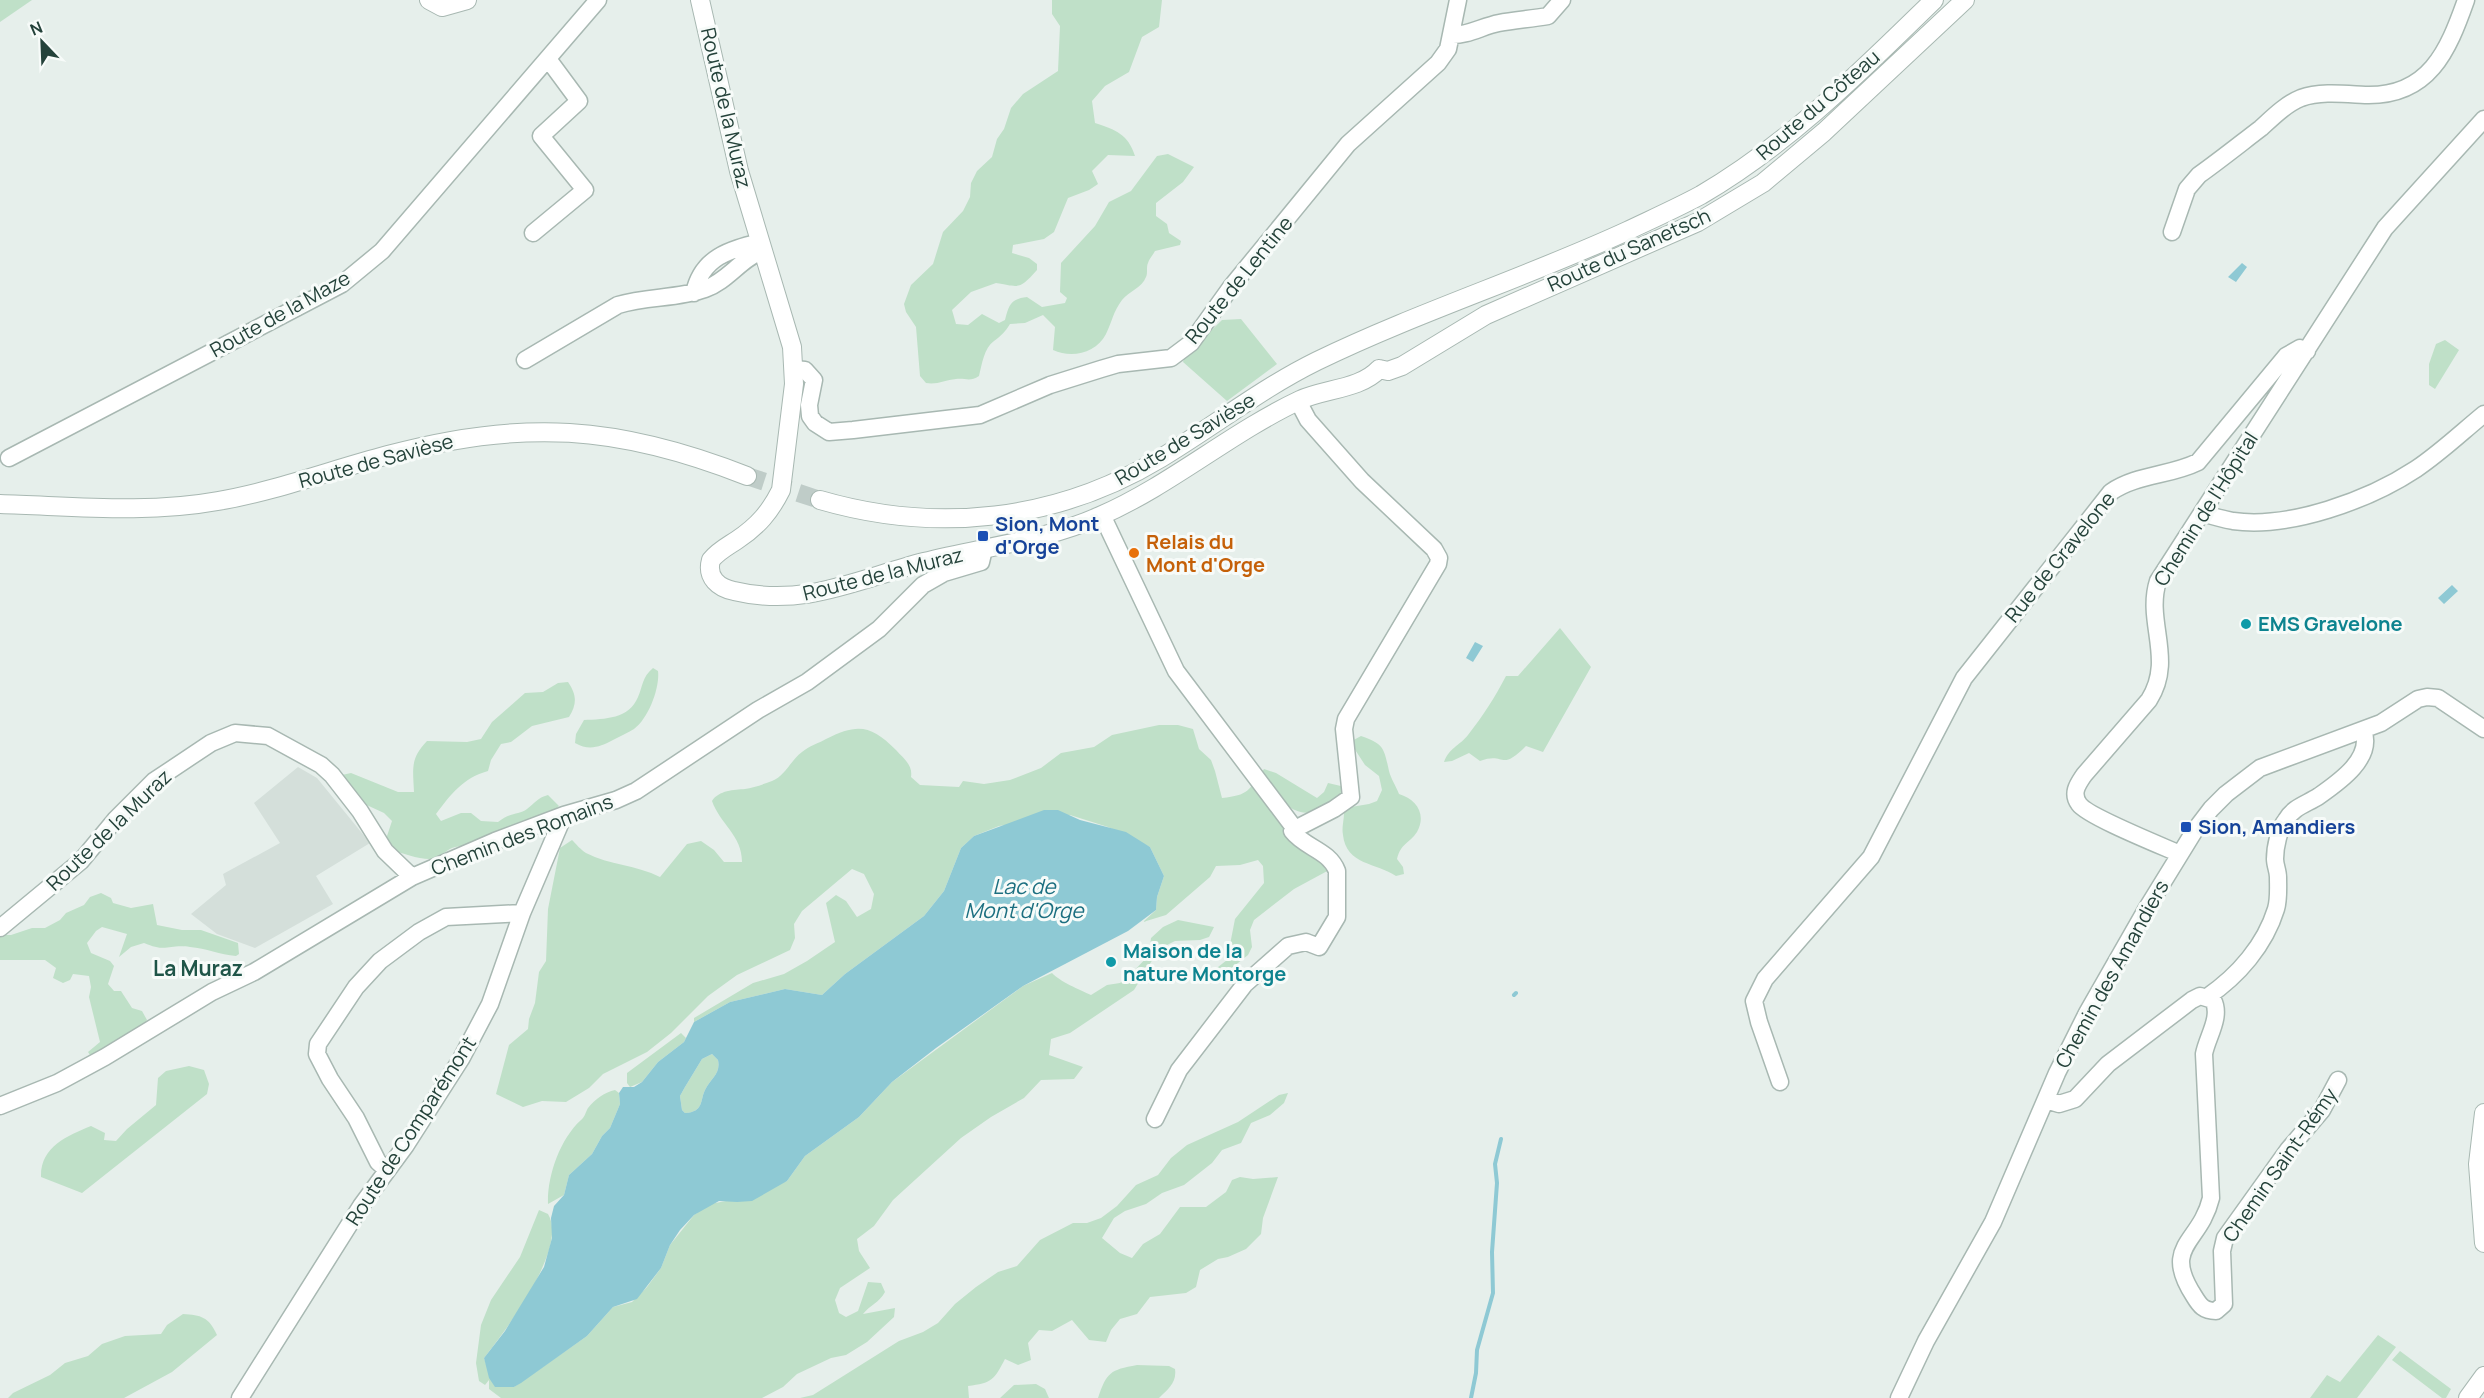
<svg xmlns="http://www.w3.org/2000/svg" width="2484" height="1398" font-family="Manrope,sans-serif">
<rect width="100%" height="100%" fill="#e6efeb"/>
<path fill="#d4dfda" d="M 298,767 L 317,778 L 370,843 L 316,876 L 333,904 L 255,948 L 217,934 L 191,914 L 226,885 L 223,874 L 280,843 L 254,803 Z"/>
<path fill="#bfe0c8" d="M 0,0 L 32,0 L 0,22 Z
M 1052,0 L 1162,0 L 1159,27 L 1142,37 L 1129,72 L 1105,86 L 1092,101 L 1095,123 C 1116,130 1128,134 1135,156 L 1108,155 L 1092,171 L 1098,184 L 1089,190 L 1068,198 L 1054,232 L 1044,239 L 1013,245 L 1012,253 L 1029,258 L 1037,264 L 1037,270 C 1019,290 1020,287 996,283 L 971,292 L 952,310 L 956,324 L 968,325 L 982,314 L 999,323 L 1005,320 C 1009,304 1011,299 1027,297 L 1042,307 L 1065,303 L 1067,298 L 1060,292 L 1061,263 L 1095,226 L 1109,202 L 1131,191 L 1157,156 L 1168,154 L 1194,167 L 1183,182 L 1156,203 L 1156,216 L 1167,224 L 1169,233 L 1181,241 L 1180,245 L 1155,251 C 1153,255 1149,259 1148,263 C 1146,267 1148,273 1146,277 C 1142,288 1129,291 1122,300 C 1113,312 1112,322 1106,334 C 1096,353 1072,359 1053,350 L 1055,327 L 1043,315 L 1025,323 L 1010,324 C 1005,332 1002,335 994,341 C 984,348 982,364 979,376 C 970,382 966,378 956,379 C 945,380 937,385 926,383 L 920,376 L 916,327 L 906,312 L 904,304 L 911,285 L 933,264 L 943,232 L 963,211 L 970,197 L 971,183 L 977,171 L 992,157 L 997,139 L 1004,129 L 1011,108 L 1023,94 L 1058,71 L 1060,26 L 1052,14 Z
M 1241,319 L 1277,364 L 1227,401 L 1183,362 L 1185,356 L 1222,320 Z
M 2445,340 L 2459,350 L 2435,389 L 2429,385 L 2429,364 L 2436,344 Z
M 1560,628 L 1591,667 L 1543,752 L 1526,746 C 1499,773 1506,751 1480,761 L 1469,753 L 1452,761 L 1444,762 C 1449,748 1459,746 1468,735 C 1483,716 1495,697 1506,676 L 1518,676 Z
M 653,668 L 658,671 C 660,687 649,718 634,729 C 628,733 620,736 613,740 C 600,747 589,751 575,743 L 576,734 L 584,720 C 605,719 629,719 638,697 C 643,686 642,677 653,668 Z
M 568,682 C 577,695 577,704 569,717 L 532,726 L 511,742 L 501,744 L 491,760 L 488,771 C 463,778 451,794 436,814 L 441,821 L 461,813 L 471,813 L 481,821 L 498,822 C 510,812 519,815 527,809 C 535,803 537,798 548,795 L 559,806 C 537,828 493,833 465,845 C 461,847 456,846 452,848 C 445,851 440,858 432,859 C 420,860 402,853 391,850 L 385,842 L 392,821 L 384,813 L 345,795 L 342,775 L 351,773 L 398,792 L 414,792 C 413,768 410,759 427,741 L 467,742 L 481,739 L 492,722 L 525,693 L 543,692 L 558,683 Z
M 1159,725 L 1178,725 L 1193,729 L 1199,749 L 1211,760 L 1215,771 L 1222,798 C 1249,795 1248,791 1264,769 L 1276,773 L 1317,798 L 1324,792 L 1328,783 L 1345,787 L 1351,807 L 1369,804 L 1377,801 L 1382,790 L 1379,776 L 1365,765 L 1350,742 L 1361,736 C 1384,744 1384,748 1389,771 C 1391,779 1396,786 1399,794 C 1416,799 1427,814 1417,832 C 1409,844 1401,843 1397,859 L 1403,867 L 1404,874 L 1396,876 C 1377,863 1346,865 1343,835 C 1341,825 1346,816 1343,806 C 1324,810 1305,819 1288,806 L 1280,809 L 1331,869 L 1294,889 L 1254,920 L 1250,930 L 1252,947 L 1248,955 L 1218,979 L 1213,971 L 1227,960 L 1235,919 L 1264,883 L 1263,866 L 1258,860 L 1240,865 L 1216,866 L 1210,877 L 1166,915 L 1143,922 L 1156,910 L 1157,897 L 1164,876 L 1150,847 L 1108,827 L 1070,815 L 999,826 L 974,836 L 961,848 L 944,891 L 924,916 L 845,974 L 822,995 L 785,989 L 730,1002 L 694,1022 L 694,1018 L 753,983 L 784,974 L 807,961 L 835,942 L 826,903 L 836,895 L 846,901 L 857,917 L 871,909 L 874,894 L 864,874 L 852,869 L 802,911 L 794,924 L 795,938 L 790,950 L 737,975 L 708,996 L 671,1033 L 647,1052 L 603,1074 L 589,1088 L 566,1102 L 542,1101 L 523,1107 L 496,1094 L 509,1045 L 528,1029 L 529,1019 L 535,1003 L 539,972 L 546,961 L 548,909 L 560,848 L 572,840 C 576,844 581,850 586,853 C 609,865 637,865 660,877 L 687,844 L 701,841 L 714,850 L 724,862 L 742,862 C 742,835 720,824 712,801 C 719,790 734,790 745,789 C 753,788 764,784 772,781 C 785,776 791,760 802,752 C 809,746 819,743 826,739 C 858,723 871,725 896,750 C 904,759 913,765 911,777 L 920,785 L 959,787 L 963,781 L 984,784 L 1010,780 L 1041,768 L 1061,753 L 1094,747 L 1112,735 Z
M 101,893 L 111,898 L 113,903 L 131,908 L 153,904 L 157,925 L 182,930 L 201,930 L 238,943 L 239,954 L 236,956 C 220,955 206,948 190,947 C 168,944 167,953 144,943 L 131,947 L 119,957 L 127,934 L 102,927 L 96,931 L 87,943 L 91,953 L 110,961 L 114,966 L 108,984 L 114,991 L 121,991 L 132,1008 L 142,1011 L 147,1020 L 141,1029 L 90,1055 L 88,1052 L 100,1042 L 89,997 L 91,987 L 89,976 L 73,974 L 70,980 L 63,983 L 53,978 L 56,968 L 45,960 L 0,960 L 0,935 L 11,935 L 32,928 L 45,928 L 60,920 L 66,913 L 84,905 L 90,897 Z
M 1178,920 L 1214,927 L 1209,937 L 1200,940 L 1175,941 L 1159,949 L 1134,990 L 1070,1033 L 1051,1039 L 1049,1055 L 1083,1067 L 1074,1079 L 1041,1080 L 1024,1098 L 991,1117 L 961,1138 L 893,1200 L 874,1226 L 857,1239 L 859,1251 L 870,1268 L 840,1288 L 835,1300 L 839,1313 L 846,1317 L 858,1311 L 868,1282 L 881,1283 L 885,1292 C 879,1303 870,1305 863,1314 L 895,1308 L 894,1317 L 867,1342 L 846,1355 L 831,1358 L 797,1374 L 783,1387 L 762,1398 L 501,1398 L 489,1389 L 489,1380 L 485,1385 L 479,1381 L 476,1363 L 481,1325 L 491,1300 L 520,1257 L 539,1210 L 548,1214 C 569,1248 505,1331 484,1358 L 489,1373 L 514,1387 L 587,1336 L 613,1307 L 632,1302 L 647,1287 L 661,1268 L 670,1245 L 694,1215 L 710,1204 L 726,1201 L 787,1181 L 805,1156 L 859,1117 L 892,1082 L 1023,986 L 1052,973 C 1059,981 1080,990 1091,995 L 1107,985 L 1120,983 L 1130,975 L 1149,955 L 1151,938 L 1163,927 Z
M 681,1033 L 686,1038 L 684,1042 L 658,1062 L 642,1082 L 630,1087 L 627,1083 L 627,1073 Z
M 712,1054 L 718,1060 C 721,1074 711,1078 705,1090 C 700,1100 704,1112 685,1113 L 682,1110 L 680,1096 L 685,1087 L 702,1059 Z
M 189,1066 L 204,1070 L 209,1084 L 207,1094 L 82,1193 L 41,1177 C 40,1147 67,1136 91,1126 L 105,1133 L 104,1140 L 116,1141 L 127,1129 L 156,1105 L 158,1078 L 166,1071 Z
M 615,1090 L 619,1093 L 620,1104 L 610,1128 L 602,1136 L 592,1154 L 569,1175 L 564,1195 L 548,1204 C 547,1176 560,1139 581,1120 C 585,1117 586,1111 588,1108 C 595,1099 605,1092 615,1090 Z
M 1288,1093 L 1284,1103 L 1270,1115 L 1251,1123 L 1241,1143 L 1222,1150 L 1212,1163 L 1184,1185 L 1162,1193 L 1146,1204 L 1125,1211 L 1114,1218 L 1102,1238 L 1120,1253 L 1132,1258 L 1143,1244 L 1160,1234 L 1180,1207 L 1206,1207 L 1226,1192 L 1232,1180 L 1240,1177 L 1253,1179 L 1278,1177 L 1263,1218 L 1261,1234 L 1246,1249 L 1228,1257 L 1218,1259 L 1200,1270 L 1196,1287 L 1186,1293 L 1150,1297 L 1137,1314 L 1120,1319 L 1111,1330 L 1106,1342 L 1089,1340 L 1072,1320 L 1052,1331 L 1039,1330 L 1028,1343 L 1031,1360 L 1018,1365 L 1005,1359 C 994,1380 992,1383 968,1386 L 969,1398 L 800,1398 L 813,1395 L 899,1341 L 923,1332 L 938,1323 L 955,1304 L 976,1287 L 998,1272 L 1017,1266 L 1040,1240 L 1073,1223 L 1087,1223 L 1101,1218 L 1117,1206 L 1136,1185 L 1158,1175 L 1171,1158 L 1187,1145 L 1238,1122 L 1279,1095 Z
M 183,1314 C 201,1315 209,1317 217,1335 L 172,1372 L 124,1398 L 8,1398 L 13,1393 L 50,1375 L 65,1363 L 88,1356 L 102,1344 L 125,1336 L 161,1334 L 167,1325 Z
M 2378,1335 L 2396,1347 L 2357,1398 L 2310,1398 L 2327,1375 L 2340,1382 Z
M 2400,1351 L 2451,1389 L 2446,1398 L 2442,1398 L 2392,1360 Z
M 1137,1365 L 1169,1366 L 1175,1369 C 1177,1383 1168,1389 1159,1398 L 1098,1398 C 1107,1372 1110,1370 1137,1365 Z
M 1036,1384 L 1045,1389 L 1049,1398 L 1000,1398 L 1014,1385 Z"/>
<path fill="#8ec9d4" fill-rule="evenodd" d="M 2242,263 L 2247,267 L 2236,282 L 2228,277 Z
M 2452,585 L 2458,591 L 2444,604 L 2438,598 Z
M 1475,642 L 1483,646 L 1473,662 L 1466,658 Z
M 1044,810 L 1058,810 L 1080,820 L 1126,832 L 1150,847 L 1164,876 L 1157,897 L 1156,910 L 1128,931 L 1023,986 L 936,1048 L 892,1082 L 859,1117 L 805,1156 L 787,1181 L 752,1201 L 737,1202 L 719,1201 L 694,1215 L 680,1230 L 670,1245 L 661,1268 L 637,1299 L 613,1307 L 587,1336 L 521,1383 L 514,1387 L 495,1387 L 489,1378 L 484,1358 L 505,1331 L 544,1267 L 552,1238 L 551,1218 L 554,1206 L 564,1195 L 569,1175 L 592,1154 L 602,1136 L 610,1128 L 620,1104 L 619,1093 L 623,1087 L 634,1087 L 642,1082 L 658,1062 L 684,1042 L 694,1022 L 730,1002 L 785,989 L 822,995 L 845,974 L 924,916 L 944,891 L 961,848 L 974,836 ZM 712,1054 L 718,1060 C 721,1074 711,1078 705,1090 C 700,1100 704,1112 685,1113 L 682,1110 L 680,1096 L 685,1087 L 702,1059 Z"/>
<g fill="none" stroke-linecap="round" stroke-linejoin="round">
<path stroke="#8ec9d4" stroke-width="4" d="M 1514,995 L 1516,993
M 1471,1398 L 1476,1373 L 1477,1350 L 1493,1293 L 1492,1252 L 1497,1183 L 1495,1164 L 1501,1139"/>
<path stroke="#bfccc8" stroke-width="18" stroke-dasharray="18 9" stroke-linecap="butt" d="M 747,476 L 820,500"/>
<defs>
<path id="minor" d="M 1451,35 C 1467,36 1483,26 1499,23 C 1515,20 1531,19 1548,16 L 1562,0
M 2172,232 L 2187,189 L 2199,175 C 2220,160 2240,144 2261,128 C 2273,117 2286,104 2301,98 C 2320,91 2345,94 2365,95 C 2429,97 2448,51 2466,0
M 533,233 L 585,190 L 541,136 L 579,101 L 548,59
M 694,293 C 702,257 729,250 760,242
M 525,360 L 618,305 C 647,296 677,299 705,289 C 728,281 741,258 763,251
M 794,369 L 805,370 L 814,380 L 809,405 L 810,416 L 815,423 L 829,432 L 853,430 L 980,415 L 1050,385 L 1101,369 L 1118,364 L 1171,358 L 1191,343 L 1231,287 L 1348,144 L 1438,63 L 1448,49 L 1458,0
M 9,458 L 342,284 L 382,251 L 598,0
M 2202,513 C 2212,516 2222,519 2233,521 C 2290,529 2369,500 2416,469 C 2440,453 2462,432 2484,414
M 1102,515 L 1176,671 L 1295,829 L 1334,809 L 1351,797 L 1344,729 L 1346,719 L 1438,564 L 1439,558 L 1434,549 L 1362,481 L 1308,420 L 1298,401
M 2180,854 C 2162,846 2087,816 2079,804 C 2071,793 2078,784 2084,775 L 2149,700 C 2175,659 2145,622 2158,581 L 2385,228 L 2484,119
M 0,928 L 81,861 L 115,820 L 154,781 L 211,743 L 235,733 L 268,736 L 321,765 L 332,775 L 360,811 L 385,851 L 412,877
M 2207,997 C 2238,976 2265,945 2276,909 C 2279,899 2278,887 2278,877 C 2278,871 2275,865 2275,859 C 2275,847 2279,829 2286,820 C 2293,807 2307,804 2319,796 C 2339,782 2374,758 2363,730
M 1780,1082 L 1759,1022 L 1754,1001 L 1765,979 L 1871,857 L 1964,678 L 2111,492 C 2137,474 2170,476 2198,462 L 2286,356 L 2300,348 L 2307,351
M 2046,1100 L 2059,1104 L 2075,1099 L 2108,1064 L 2192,1000 L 2200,996 L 2213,1000 C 2222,1017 2207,1037 2204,1054 L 2211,1198 C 2200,1244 2161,1245 2194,1296 C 2200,1306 2204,1311 2216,1311 L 2224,1304 L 2222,1251 L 2225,1238 L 2288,1150 L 2322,1110 L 2338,1080
M 0,1106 L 57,1083 L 105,1057 L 212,992 L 254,972 L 412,877 L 495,841 L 564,815 L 616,800 L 636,791 L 758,710 L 807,682 L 879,629 L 923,585 L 944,573 L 981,562 L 984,549
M 1155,1119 L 1179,1070 L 1245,984 L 1288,946 L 1306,942 L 1319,947 L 1337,917 L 1337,871 C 1329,850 1305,848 1292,831
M 387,1170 L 378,1162 L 356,1118 L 330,1079 L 317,1054 L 318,1044 L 356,987 L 380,961 L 419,932 L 446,917 L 522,913
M 240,1398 L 361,1206 L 406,1145 L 461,1059 L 490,1004 L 522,913 L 564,815
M 1899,1398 L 1926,1341 L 1993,1222 L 2057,1073 L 2087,1013 L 2147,908 L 2195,830 L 2211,809 L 2226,794 L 2260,768 L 2381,723 L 2418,699 L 2427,697 L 2438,698 L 2484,729"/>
<path id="tertiary" d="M 429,0 L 442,7 L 467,0
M 700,0 L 739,171 L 792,347 L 794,384 L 781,490 C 770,512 758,526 737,540 C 728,546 718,551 711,560 C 706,578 719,588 734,591 C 804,608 858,579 924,562 C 983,547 1044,541 1100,516 C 1171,485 1230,433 1300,400 C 1324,389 1361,389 1379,369
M 1379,369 L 1388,371 L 1402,366 L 1486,315 L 1698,222 L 1763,183 L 1824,132 L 1965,0
M 820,500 C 937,534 1057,521 1161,458 C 1214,426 1262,388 1317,361 C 1418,312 1525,278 1627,231 C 1652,219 1677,208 1701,195 C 1790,143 1861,71 1934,0
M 0,504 C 72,506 147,514 218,501 C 276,491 331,470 388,455 C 522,419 618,425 747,476
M 2484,1113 L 2478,1164 L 2484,1243
M 2468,1398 L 2484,1376"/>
</defs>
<use href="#minor" stroke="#a8b8b2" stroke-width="19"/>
<use href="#tertiary" stroke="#a8b8b2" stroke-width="20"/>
<use href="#minor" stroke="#fff" stroke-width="16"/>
<use href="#tertiary" stroke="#fff" stroke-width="18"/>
</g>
<g fill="#1a4fb4" stroke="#f7fbf9" stroke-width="2">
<rect x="977" y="530" width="12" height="12" rx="3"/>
<rect x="2180" y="821" width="12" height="12" rx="3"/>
</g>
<circle fill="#e8710a" stroke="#f7fbf9" stroke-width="2" cx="1134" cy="553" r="6"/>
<g fill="#0f9aa8" stroke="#f7fbf9" stroke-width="2">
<circle cx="2246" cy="624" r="6"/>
<circle cx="1111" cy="962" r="6"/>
</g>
<g text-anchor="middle" stroke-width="6" stroke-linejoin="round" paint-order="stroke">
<g font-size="20" fill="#24423a" stroke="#f7fbf9">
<text transform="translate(1818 105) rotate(-41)" y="7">Route du Côteau</text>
<text transform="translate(726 108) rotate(77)" y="7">Route de la Muraz</text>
<text transform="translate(1629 250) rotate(-24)" y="7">Route du Sanetsch</text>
<text transform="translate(1239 280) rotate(-51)" y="7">Route de Lentine</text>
<text transform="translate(280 314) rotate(-29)" y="7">Route de la Maze</text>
<text transform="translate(1185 439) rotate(-31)" y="7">Route de Savièse</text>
<text transform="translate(376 461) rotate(-15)" y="7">Route de Savièse</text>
<text transform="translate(2206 509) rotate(-58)" y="7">Chemin de l'Hôpital</text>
<text transform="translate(2060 557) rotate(-51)" y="7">Rue de Gravelone</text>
<text transform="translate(883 574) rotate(-14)" y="7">Route de la Muraz</text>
<text transform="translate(109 830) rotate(-44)" y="7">Route de la Muraz</text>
<text transform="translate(522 835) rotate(-21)" y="7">Chemin des Romains</text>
<text transform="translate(2112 974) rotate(-61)" y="7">Chemin des Amandiers</text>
<text transform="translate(411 1131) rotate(-57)" y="7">Route de Comparémont</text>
<text transform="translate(2280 1165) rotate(-55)" y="7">Chemin Saint-Rémy</text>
</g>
<g font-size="20" font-weight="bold" fill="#164399" stroke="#f7fbf9" text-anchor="start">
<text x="995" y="531">Sion, Mont<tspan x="995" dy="23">d'Orge</tspan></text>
<text x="2198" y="834">Sion, Amandiers</text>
</g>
<g font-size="20" font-weight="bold" fill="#c56008" stroke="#f7fbf9" text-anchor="start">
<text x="1146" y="549">Relais du<tspan x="1146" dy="23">Mont d'Orge</tspan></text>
</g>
<g font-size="20" font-weight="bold" fill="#0d838f" stroke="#f7fbf9" text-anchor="start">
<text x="2258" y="631">EMS Gravelone</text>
<text x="1123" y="958">Maison de la<tspan x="1123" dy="23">nature Montorge</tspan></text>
</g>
<g font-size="21" font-style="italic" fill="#1c6f80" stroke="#f7fbf9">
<text x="1024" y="894">Lac de<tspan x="1024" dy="24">Mont d'Orge</tspan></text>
</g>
<g font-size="21" font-weight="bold" fill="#1f5548" stroke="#f7fbf9">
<text x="198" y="976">La Muraz</text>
</g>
</g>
<g transform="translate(42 42) rotate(337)" stroke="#f7fbf9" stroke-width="4.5" paint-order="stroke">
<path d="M0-4.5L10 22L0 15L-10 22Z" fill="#24423a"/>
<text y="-9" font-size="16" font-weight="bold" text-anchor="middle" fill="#24423a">N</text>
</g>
</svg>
